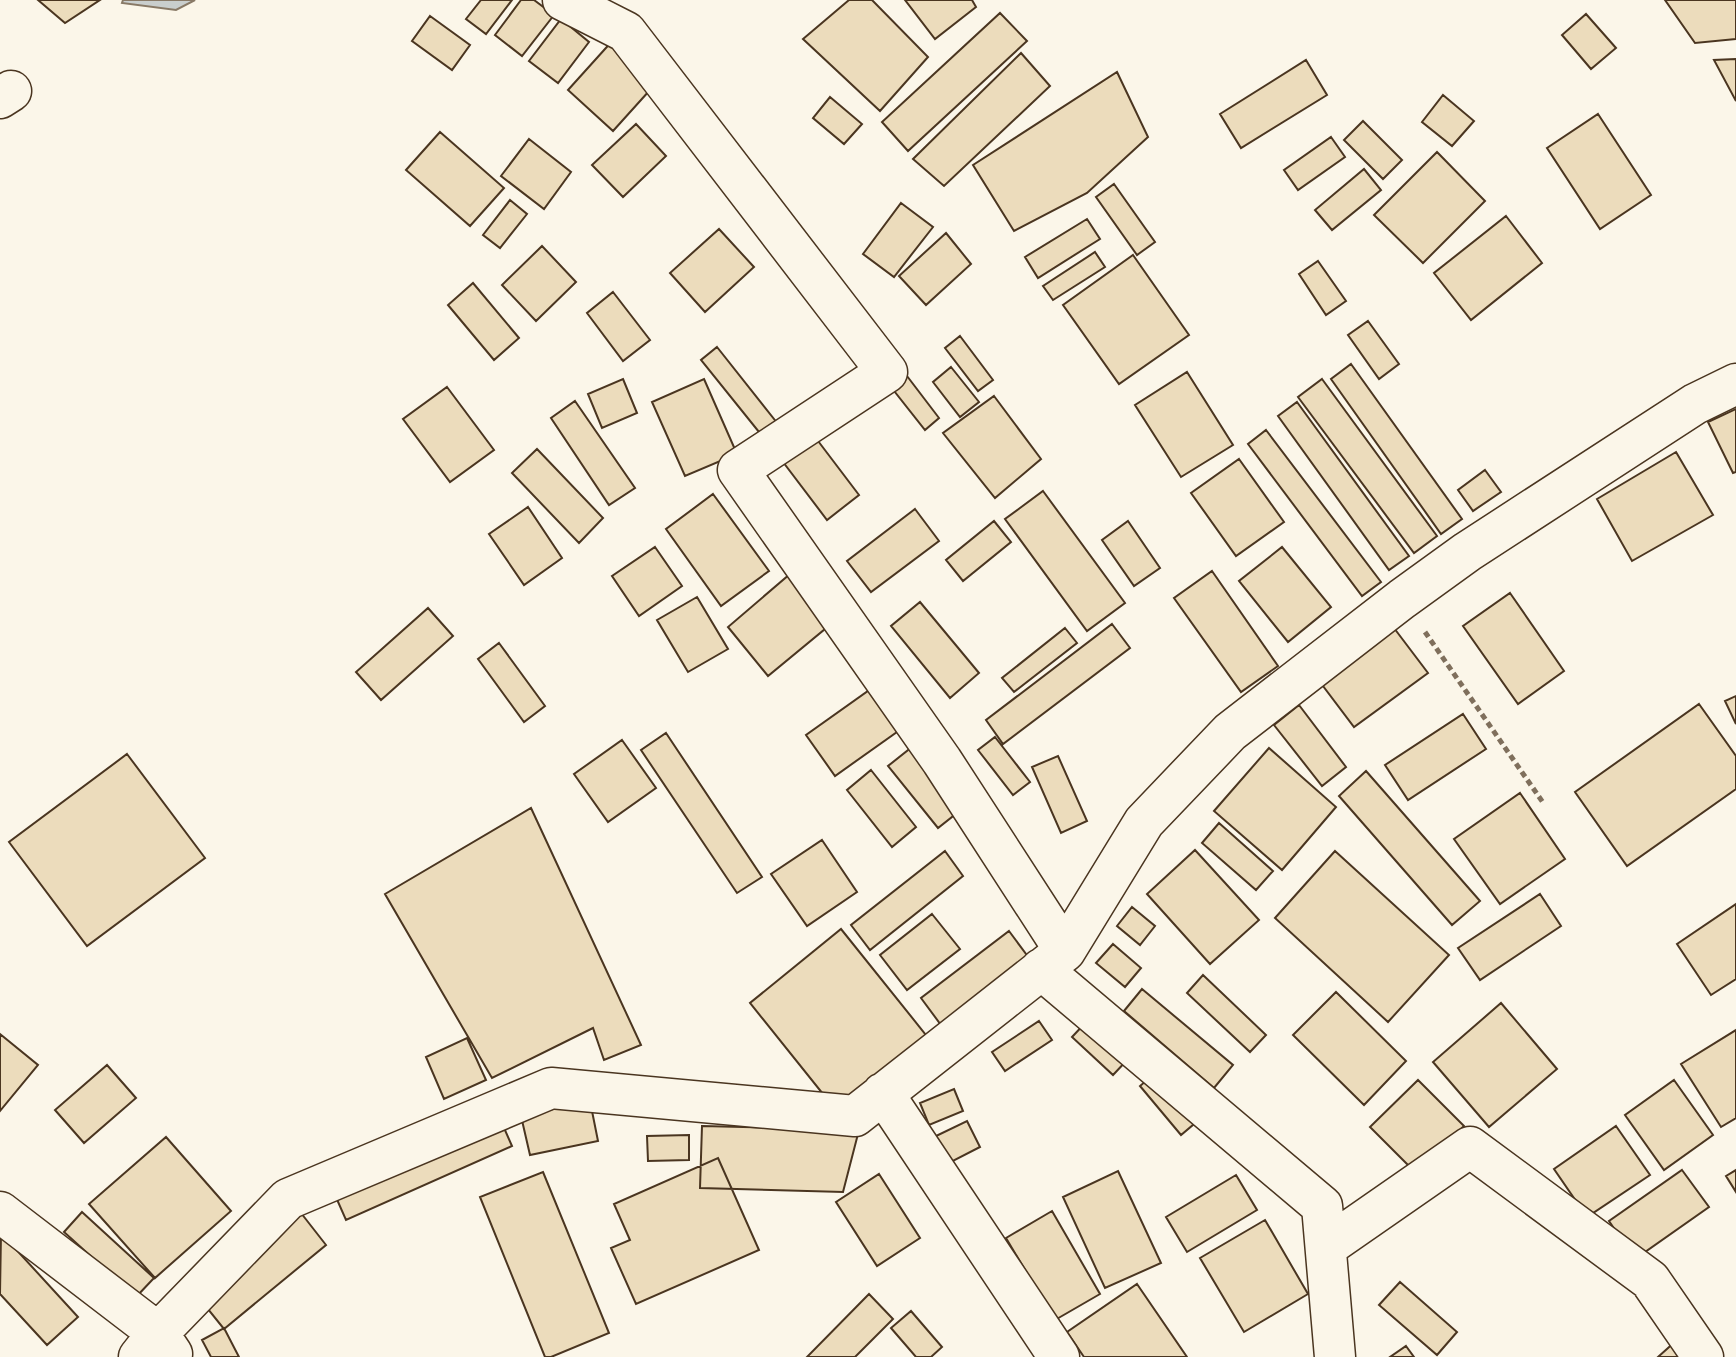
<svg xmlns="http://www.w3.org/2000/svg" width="1736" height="1357" font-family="Roboto,sans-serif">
<rect width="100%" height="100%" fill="#fbf6e9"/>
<path fill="#c9cecd" stroke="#887966" stroke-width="2" d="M 123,0 L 195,0 L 176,10 L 122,3 Z"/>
<path fill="#ecdcbc" stroke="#4a3520" stroke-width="2" d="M 38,0 L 100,0 L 65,23 Z
M 481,0 L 512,0 L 486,34 L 466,19 Z
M 521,0 L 534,0 L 554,15 L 522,56 L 495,35 Z
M 849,0 L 872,0 L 928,57 L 880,111 L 803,39 Z
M 905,0 L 972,0 L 976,7 L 935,39 Z
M 1665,0 L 1736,0 L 1736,39 L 1695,43 Z
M 1000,13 L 1027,41 L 908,151 L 882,122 Z
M 1586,14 L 1616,48 L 1591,69 L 1562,35 Z
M 430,16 L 470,45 L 452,70 L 412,41 Z
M 561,19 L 589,42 L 558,83 L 529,61 Z
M 614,39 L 659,80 L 613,131 L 568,90 Z
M 1021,53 L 1050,86 L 944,186 L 913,159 Z
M 1736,59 L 1736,101 L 1714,60 Z
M 1306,60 L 1327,95 L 1241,148 L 1220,114 Z
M 1117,72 L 1148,137 L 1087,193 L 1014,231 L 973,165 Z
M 1443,95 L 1474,121 L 1452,146 L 1422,122 Z
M 830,97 L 862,124 L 844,144 L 813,118 Z
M 1598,114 L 1651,195 L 1600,229 L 1547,148 Z
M 1363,121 L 1402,160 L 1383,179 L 1344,140 Z
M 636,124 L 666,156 L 623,197 L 592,165 Z
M 440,132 L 504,188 L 470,226 L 406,170 Z
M 1331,137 L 1345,157 L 1298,190 L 1284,170 Z
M 529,139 L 571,172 L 544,209 L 501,176 Z
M 1437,152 L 1485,201 L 1423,263 L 1374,215 Z
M 1364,169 L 1381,190 L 1332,230 L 1315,210 Z
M 1114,184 L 1155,242 L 1137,255 L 1096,197 Z
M 510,200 L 527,214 L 500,248 L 483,235 Z
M 901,203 L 933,227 L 894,277 L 863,254 Z
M 1506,216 L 1542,263 L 1471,320 L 1434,273 Z
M 1087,219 L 1100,239 L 1038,278 L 1025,257 Z
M 719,229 L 754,267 L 705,312 L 670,273 Z
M 946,233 L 971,264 L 926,305 L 899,276 Z
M 542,246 L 576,282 L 536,321 L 502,285 Z
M 1095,252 L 1105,267 L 1053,300 L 1043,286 Z
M 1133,255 L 1189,335 L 1119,384 L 1063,305 Z
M 1318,261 L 1346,301 L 1326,315 L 1299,274 Z
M 473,283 L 519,338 L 494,360 L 448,305 Z
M 613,292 L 650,340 L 623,361 L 587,313 Z
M 1368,321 L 1399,364 L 1379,379 L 1348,335 Z
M 960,336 L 993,380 L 978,391 L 945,348 Z
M 717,347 L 778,424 L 763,437 L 701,360 Z
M 1351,364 L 1462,519 L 1441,534 L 1331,379 Z
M 951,367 L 979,402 L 960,417 L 933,382 Z
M 1187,372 L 1233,445 L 1181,477 L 1135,405 Z
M 907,376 L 939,418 L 925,430 L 891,387 Z
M 623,379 L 637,413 L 602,428 L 588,394 Z
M 704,379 L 737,454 L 685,476 L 652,402 Z
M 1322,379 L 1437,536 L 1414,553 L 1298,397 Z
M 447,387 L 494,450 L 450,482 L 403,419 Z
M 994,396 L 1041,459 L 995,498 L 943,433 Z
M 575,401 L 635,488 L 609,505 L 551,418 Z
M 1297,402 L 1409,556 L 1389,570 L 1278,416 Z
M 1736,409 L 1736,472 L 1733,473 L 1708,422 Z
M 1266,430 L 1381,582 L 1362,596 L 1248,444 Z
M 812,433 L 859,495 L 827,520 L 780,458 Z
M 537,449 L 603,518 L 579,543 L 512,473 Z
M 1676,452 L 1713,515 L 1632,561 L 1597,499 Z
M 1239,459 L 1284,522 L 1236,556 L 1191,493 Z
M 1485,470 L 1501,492 L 1473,511 L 1458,490 Z
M 1043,491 L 1125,603 L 1087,631 L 1005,519 Z
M 713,494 L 769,571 L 721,606 L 666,529 Z
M 528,507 L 562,558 L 524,585 L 489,534 Z
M 915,509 L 939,541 L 871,592 L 847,561 Z
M 994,521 L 1011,542 L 963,581 L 946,560 Z
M 1128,521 L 1160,568 L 1134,586 L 1102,540 Z
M 655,547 L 682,586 L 639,616 L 612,576 Z
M 1282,547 L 1331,607 L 1288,642 L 1239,581 Z
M 1212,571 L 1278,666 L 1241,692 L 1174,598 Z
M 790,574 L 831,624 L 768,676 L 728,627 Z
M 1510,593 L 1564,671 L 1518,704 L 1463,626 Z
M 697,597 L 728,649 L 688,672 L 657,620 Z
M 920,602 L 979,673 L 950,698 L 891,626 Z
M 428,608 L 453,636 L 381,700 L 356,672 Z
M 1112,624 L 1130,648 L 1003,744 L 986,720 Z
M 1065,628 L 1077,643 L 1014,692 L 1002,678 Z
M 1394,628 L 1428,673 L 1354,727 L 1320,682 Z
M 499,643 L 545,706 L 524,722 L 478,659 Z
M 875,686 L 904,727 L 835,776 L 806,735 Z
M 1736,696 L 1736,724 L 1725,701 Z
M 1699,704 L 1736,756 L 1736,789 L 1627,866 L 1575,792 Z
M 1299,705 L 1346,767 L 1322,786 L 1274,725 Z
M 1463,714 L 1486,749 L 1408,800 L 1385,765 Z
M 666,733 L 762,877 L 737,893 L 641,750 Z
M 995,737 L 1030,782 L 1013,795 L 978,750 Z
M 622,740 L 656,788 L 608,822 L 574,774 Z
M 917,743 L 967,805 L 938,828 L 888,766 Z
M 1269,748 L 1336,807 L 1282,870 L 1214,811 Z
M 127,754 L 205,858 L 87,946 L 9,842 Z
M 1058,756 L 1087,821 L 1061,833 L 1032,767 Z
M 871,770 L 916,827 L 892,847 L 847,790 Z
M 1366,771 L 1480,901 L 1452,925 L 1339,796 Z
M 1520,793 L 1565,859 L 1500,904 L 1454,839 Z
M 531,808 L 641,1045 L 604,1060 L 593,1028 L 492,1078 L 385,894 Z
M 1219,823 L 1273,871 L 1256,890 L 1202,843 Z
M 822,840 L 857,892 L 807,926 L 771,874 Z
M 1195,850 L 1259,920 L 1210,964 L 1147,894 Z
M 945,851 L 963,876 L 870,950 L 851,925 Z
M 1335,851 L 1449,955 L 1388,1022 L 1275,918 Z
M 1540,894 L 1561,926 L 1480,980 L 1458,948 Z
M 1736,904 L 1736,979 L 1711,995 L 1677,944 Z
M 1132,907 L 1155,926 L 1140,945 L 1117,926 Z
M 932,914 L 960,949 L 907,990 L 880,955 Z
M 841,929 L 926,1035 L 835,1109 L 750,1003 Z
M 1009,931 L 1029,958 L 941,1025 L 921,998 Z
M 1113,944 L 1141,968 L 1125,987 L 1096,963 Z
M 1203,975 L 1266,1035 L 1250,1052 L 1187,993 Z
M 1142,989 L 1233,1065 L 1214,1088 L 1124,1011 Z
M 1336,992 L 1406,1061 L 1364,1105 L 1293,1035 Z
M 1501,1003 L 1557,1069 L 1489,1127 L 1433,1062 Z
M 1088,1020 L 1129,1058 L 1113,1075 L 1072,1037 Z
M 1039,1021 L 1052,1040 L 1005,1071 L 992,1052 Z
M 1736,1030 L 1736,1118 L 1721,1127 L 1681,1064 Z
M 0,1034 L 38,1065 L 0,1111 Z
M 467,1038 L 486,1080 L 444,1099 L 426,1057 Z
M 107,1065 L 136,1098 L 84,1143 L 55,1110 Z
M 1154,1074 L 1194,1124 L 1181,1135 L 1140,1086 Z
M 1418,1080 L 1464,1126 L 1416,1173 L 1370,1127 Z
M 1674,1080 L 1713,1135 L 1664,1170 L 1625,1115 Z
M 954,1089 L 963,1111 L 929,1125 L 920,1103 Z
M 590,1101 L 598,1141 L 530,1155 L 521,1116 Z
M 501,1121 L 512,1146 L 346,1220 L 335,1195 Z
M 967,1121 L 980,1147 L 949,1163 L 936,1136 Z
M 702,1126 L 859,1130 L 843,1192 L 700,1188 Z
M 1616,1126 L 1650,1175 L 1587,1217 L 1554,1169 Z
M 689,1135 L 689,1160 L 648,1161 L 647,1136 Z
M 166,1137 L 231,1211 L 155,1278 L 89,1204 Z
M 718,1158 L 759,1250 L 636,1304 L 611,1248 L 630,1240 L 614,1204 Z
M 1682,1170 L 1709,1207 L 1635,1259 L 1609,1221 Z
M 1736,1170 L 1736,1192 L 1726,1176 Z
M 1118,1171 L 1161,1263 L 1105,1288 L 1063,1197 Z
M 543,1172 L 609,1333 L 551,1357 L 545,1357 L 480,1197 Z
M 879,1174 L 920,1238 L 877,1266 L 836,1202 Z
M 1236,1175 L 1257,1210 L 1187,1252 L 1166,1217 Z
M 1052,1211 L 1100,1294 L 1055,1320 L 1006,1238 Z
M 82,1212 L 154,1278 L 136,1297 L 64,1232 Z
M 301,1213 L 326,1245 L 224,1329 L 199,1298 Z
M 1265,1220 L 1308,1294 L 1244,1332 L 1200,1258 Z
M 1,1233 L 78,1317 L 47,1345 L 0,1294 Z
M 1400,1282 L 1457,1332 L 1437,1355 L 1379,1305 Z
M 1137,1284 L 1187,1357 L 1084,1357 L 1067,1332 Z
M 869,1294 L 893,1319 L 855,1357 L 807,1357 Z
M 911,1311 L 942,1347 L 931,1357 L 916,1357 L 891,1328 Z
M 224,1328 L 239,1357 L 211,1357 L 202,1340 Z
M 1677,1340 L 1692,1357 L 1658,1357 Z
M 1406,1346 L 1414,1357 L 1390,1357 Z"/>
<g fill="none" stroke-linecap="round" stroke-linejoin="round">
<defs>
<path id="minor" d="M 563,0 L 626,32 L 887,372 L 738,470 L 942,761 L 1065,951
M 0,98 L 11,91
M 1041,969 L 1322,1206 L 1335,1357
M 883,1093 L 1059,1357
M 0,1212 L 158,1333 L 172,1354
M 1326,1247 L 1470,1147 L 1650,1280 L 1703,1357
M 139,1357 L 158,1333 L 288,1199 L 551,1088 L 855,1116 L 1065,951 L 1144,822 L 1230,732 L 1402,599 L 1467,552 L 1695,404 L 1736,384"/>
</defs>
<use href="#minor" stroke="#4a3520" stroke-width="43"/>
<path stroke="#7f6f5c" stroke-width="5" stroke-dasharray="6 4" stroke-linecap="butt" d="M 1425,632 L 1544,804"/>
<use href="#minor" stroke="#fbf6e9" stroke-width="40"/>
</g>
</svg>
